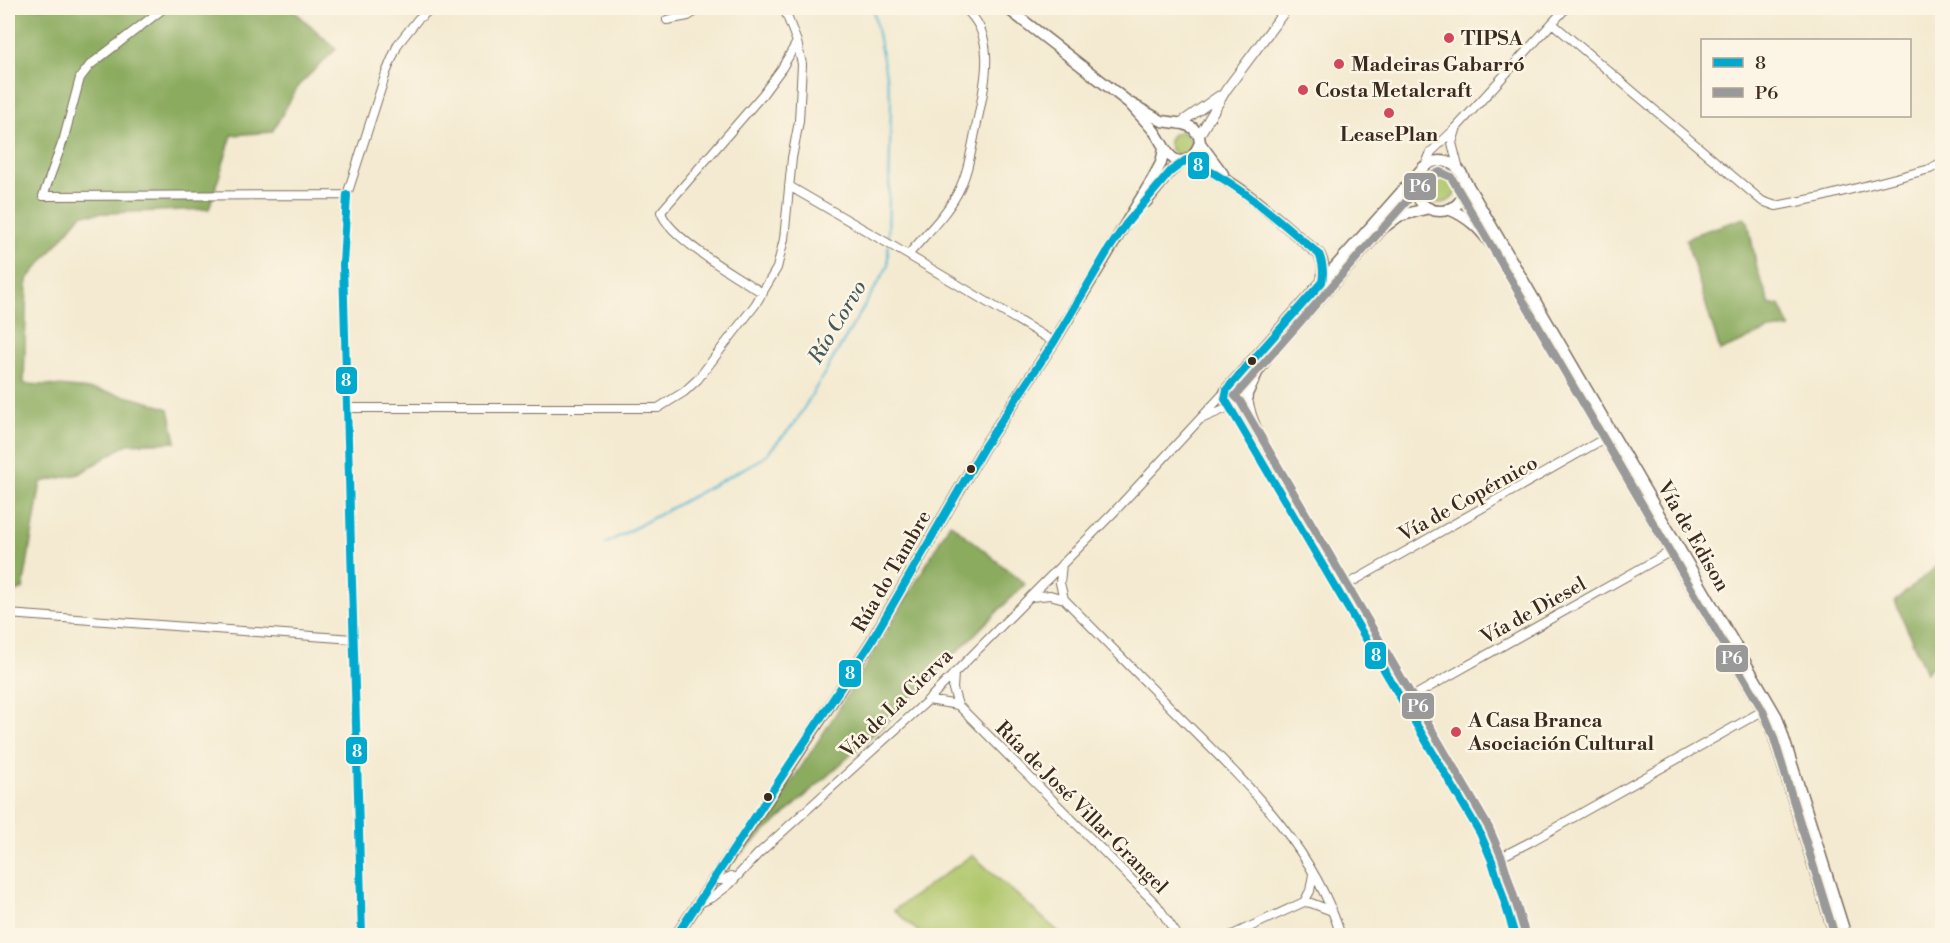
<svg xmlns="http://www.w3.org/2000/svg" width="1950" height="943" font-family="'Libre Bodoni',serif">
<rect width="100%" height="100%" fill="#fcf5e5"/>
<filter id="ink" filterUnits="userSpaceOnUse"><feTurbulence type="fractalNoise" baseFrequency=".0167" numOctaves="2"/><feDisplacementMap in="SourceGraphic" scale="12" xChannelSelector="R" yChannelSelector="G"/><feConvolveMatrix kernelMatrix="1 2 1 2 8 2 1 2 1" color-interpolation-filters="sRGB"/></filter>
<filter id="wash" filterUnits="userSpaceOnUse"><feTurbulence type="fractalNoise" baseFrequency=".008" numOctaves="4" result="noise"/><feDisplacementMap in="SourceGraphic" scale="24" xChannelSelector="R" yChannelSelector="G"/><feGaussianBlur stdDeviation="1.35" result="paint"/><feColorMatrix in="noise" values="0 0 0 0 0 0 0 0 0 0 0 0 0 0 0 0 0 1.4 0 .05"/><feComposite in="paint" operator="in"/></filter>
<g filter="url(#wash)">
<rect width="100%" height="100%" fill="#f4ead1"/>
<path fill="#afc66b" stroke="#757844" stroke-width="1.5" d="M1169 143a11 11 0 1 1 22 0a11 11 0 1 1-22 0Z
M1423 186a17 17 0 1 1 34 0a17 17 0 1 1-34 0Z
M 1407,191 L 1414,204 L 1388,217 L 1385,216 Z
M 1471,199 L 1495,241 L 1477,218 L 1464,209 Z
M 972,855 L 1062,935 L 922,935 L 894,910 Z"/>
<path fill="#8bab5f" stroke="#636a3e" stroke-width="1.5" d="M 8,8 L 291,8 L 336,49 L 299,85 L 272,132 L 232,135 L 209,209 L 82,214 L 27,280 L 24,384 C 76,386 120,391 169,409 L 176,442 L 127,444 L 79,474 L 41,482 L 23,589 L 8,596 Z
M 1744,218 L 1748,222 L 1757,269 L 1770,305 L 1780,305 L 1790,328 L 1769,330 L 1720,351 L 1686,239 L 1693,235 Z
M 950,523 L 1025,584 L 885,724 L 735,859 L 762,820 L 766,819 C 832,723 893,624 950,523 Z
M 1942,562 L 1942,656 L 1926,673 L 1895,601 Z"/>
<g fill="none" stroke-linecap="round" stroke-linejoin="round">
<path stroke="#52b6d1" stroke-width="2" d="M 873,8 L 891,101 L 888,240
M 605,544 L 763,458 L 795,423 L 888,266 L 888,246"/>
</g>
</g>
<g filter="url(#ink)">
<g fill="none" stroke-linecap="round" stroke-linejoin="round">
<defs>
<path id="minor" d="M 164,8 L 90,65 L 80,78 L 64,138 L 43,196 L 347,195
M 667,20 L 688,16 L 701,8
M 1552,23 L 1762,201 L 1776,206 L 1822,197 L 1930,169 L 1942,162
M 1456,130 L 1452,143 L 1459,170
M 1425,166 L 1431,152 L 1456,128 L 1566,8
M 789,186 L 908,255 L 1054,342
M 908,255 C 925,235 945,216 957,194 C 968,174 971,151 976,128 C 983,91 1000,36 964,8
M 763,293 C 740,279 668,237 661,212 L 763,94 L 782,68 L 797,42
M 1247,396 L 1252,415 L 1261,438 L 1491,833 L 1502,857 L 1526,936
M 348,408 L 658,408 L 684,392 L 698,379 L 755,305 L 777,268 L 784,239 L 792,158 L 799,121 L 802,64 L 797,42 L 784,8
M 1201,419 L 1231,406 L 1480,833 L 1492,861 L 1515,936
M 1062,564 L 1060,583 L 1064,599 C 1104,640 1144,680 1183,720 C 1247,784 1314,847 1341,936
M 1343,587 L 1607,437
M 1031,597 L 1050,595 L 1064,599
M 8,614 L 353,639
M 954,673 L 953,689 L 958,705 L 1157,905 L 1178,936
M 1408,699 L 1675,549
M 928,700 L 958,705
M 1499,858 L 1530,842 L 1766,709
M 714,880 L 723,880 L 731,876
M 1304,902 L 1311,903 L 1332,911
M 698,904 L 713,897 L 730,884 L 758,854 L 925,703 L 1113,513 L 1225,392
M 8,930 L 23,936
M 362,936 L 343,265 L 347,195 L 386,73 L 398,44 L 418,19 L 432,8
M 1230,936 L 1304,902 L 1310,891 L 1313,874"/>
<path id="tertiary" d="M 1179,124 L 1219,96
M 1199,136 L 1226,90 L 1287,8"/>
<path id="secondary" d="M 1007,8 L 1128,102 L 1162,121 L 1184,124 L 1193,128 L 1199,136 L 1200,143 L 1194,155 C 1171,173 1165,145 1154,131 C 1146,121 1137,112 1128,102
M 1200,143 L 1223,174
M 1186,160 C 1236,177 1279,222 1319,254 C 1324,264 1324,271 1322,281
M1415 186a25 25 0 1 1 50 0a25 25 0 1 1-50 0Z
M 1420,171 L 1227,389 L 1224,395 L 1228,404 L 1237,407 L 1246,401 L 1247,394 L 1258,371 L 1268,357 L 1383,228 L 1399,216 L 1429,208
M 1463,177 L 1777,717 L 1846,936
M 1146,202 L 1170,172 L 1183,161
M 1448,209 C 1469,217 1481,230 1493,247 L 1763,710 L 1773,734 L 1835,936
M 676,936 L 775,789 L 871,642 L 984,447 L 1054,342 L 1152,180 L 1161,163 L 1164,149"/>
</defs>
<use href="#minor" stroke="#7c6d5d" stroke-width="10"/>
<use href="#tertiary" stroke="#7c6d5d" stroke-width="11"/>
<use href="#secondary" stroke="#7c6d5d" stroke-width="13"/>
<use href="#minor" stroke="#fff" stroke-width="8"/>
<use href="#tertiary" stroke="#fff" stroke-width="9"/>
<use href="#secondary" stroke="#fff" stroke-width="10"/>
<defs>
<path id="bus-1" d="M 347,195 L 343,265 L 362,936
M 676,936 L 871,642 L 984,447 L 1054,342 L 1109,249 L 1126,224 L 1170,172 L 1186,160 C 1237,180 1277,220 1319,254 C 1323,263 1324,272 1322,282 L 1227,389 L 1225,399 L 1480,833 L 1492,861 L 1515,936"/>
<path id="bus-2" d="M 1525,933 L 1502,858 L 1489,828 L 1240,401 L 1235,396 L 1427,178 L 1440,172 L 1451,177 L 1763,711 L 1773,735 L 1835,936"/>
</defs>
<use href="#bus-1" stroke="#fcf5e5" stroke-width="12"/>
<use href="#bus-2" stroke="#fcf5e5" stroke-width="12"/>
<use href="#bus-1" stroke="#00a9ce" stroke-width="8"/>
<use href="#bus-2" stroke="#999" stroke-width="8"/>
</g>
</g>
<g fill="#d1495b" stroke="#fcf5e5" stroke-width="2">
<circle cx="1449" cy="38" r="6"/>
<circle cx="1339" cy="64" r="6"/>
<circle cx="1303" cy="90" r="6"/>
<circle cx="1389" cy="113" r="6"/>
<circle cx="1456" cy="732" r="6"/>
</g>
<g fill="#3b2a1e" stroke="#fcf5e5" stroke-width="2">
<circle cx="1252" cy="361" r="5"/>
<circle cx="971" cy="469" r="5"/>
<circle cx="768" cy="797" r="5"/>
</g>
<g text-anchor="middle" stroke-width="5" stroke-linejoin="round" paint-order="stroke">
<g font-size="20" font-weight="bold" fill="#3b2a1e" stroke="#fcf5e5" text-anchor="start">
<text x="1461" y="45">TIPSA</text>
<text x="1351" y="71">Madeiras Gabarró</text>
<text x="1315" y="97">Costa Metalcraft</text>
<text x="1389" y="141" text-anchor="middle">LeasePlan</text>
<text x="1468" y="727">A Casa Branca<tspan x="1468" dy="23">Asociación Cultural</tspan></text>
</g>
<g font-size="20" fill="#3b2a1e" stroke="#fcf5e5">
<text transform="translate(1468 498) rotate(-29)" y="7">Vía de Copérnico</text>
<text transform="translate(1694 536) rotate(60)" y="7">Vía de Edison</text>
<text transform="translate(891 571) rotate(-60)" y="7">Rúa do Tambre</text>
<text transform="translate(1533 610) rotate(-29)" y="7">Vía de Diesel</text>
<text transform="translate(896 703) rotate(-44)" y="7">Vía de La Cierva</text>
<text transform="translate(1082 807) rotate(45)" y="7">Rúa de José Villar Grangel</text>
</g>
<g font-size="21" font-style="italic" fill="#435b5d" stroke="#fcf5e5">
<text transform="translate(837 322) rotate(-59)" y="7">Río Corvo</text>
</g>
</g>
<g stroke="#fcf5e5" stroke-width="2">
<rect x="1187" y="151" width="23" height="29" rx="6" fill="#00a9ce"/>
<rect x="1403" y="172" width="34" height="29" rx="6" fill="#999"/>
<rect x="335" y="366" width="23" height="29" rx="6" fill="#00a9ce"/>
<rect x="1364" y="641" width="23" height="29" rx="6" fill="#00a9ce"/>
<rect x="1715" y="644" width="34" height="29" rx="6" fill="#999"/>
<rect x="838" y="659" width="24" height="29" rx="6" fill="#00a9ce"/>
<rect x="1401" y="692" width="34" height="28" rx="6" fill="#999"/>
<rect x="345" y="736" width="23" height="29" rx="6" fill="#00a9ce"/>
</g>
<g font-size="16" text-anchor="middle" font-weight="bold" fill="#fff">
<text x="1198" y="171">8</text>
<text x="1420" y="192">P6</text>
<text x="346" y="386">8</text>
<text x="1376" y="661">8</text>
<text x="1732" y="664">P6</text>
<text x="850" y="679">8</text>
<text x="1418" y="712">P6</text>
<text x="357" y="757">8</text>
</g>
<rect width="1950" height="943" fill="none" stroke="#fcf5e5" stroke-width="30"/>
<rect x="1701" y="39" width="210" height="78" fill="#fcf5e5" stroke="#afa495" stroke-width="1.5"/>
<rect x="1713" y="58" width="30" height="9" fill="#00a9ce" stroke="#afa495" stroke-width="1.5"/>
<text x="1755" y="69" font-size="18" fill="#3b2a1e">8</text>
<rect x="1713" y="88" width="30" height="9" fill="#999999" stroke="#afa495" stroke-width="1.5"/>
<text x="1755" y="99" font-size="18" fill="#3b2a1e">P6</text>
</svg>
